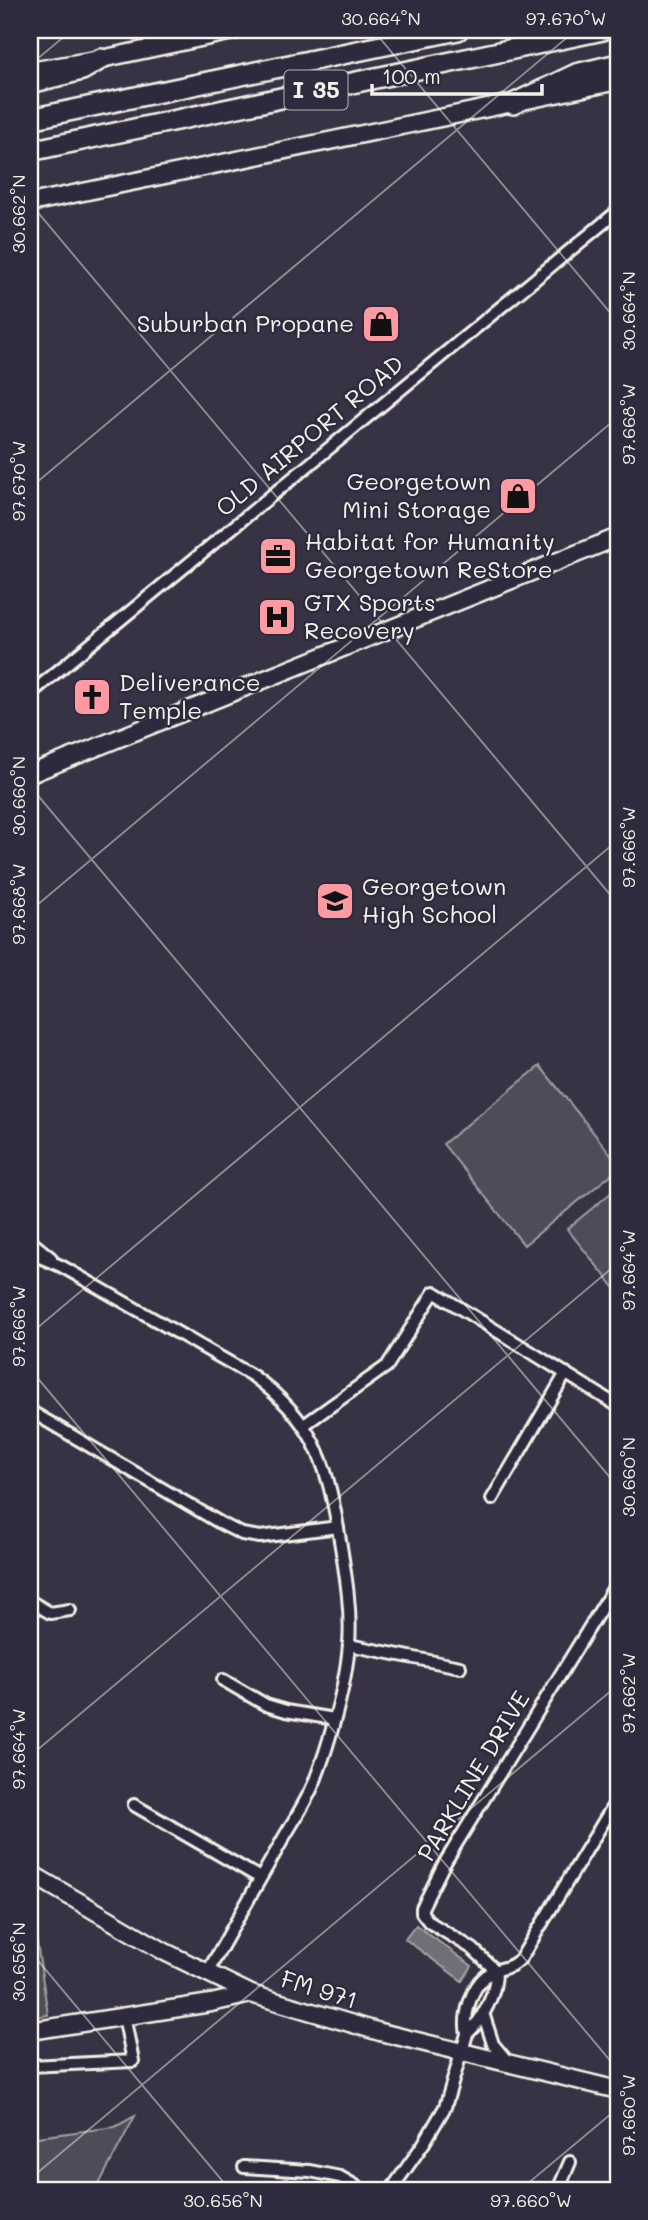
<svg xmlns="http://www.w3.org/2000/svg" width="648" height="2220" font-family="Mali,sans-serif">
<rect width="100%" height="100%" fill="#373244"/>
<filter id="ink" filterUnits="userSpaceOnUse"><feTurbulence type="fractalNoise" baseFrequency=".0143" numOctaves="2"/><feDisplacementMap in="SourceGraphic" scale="14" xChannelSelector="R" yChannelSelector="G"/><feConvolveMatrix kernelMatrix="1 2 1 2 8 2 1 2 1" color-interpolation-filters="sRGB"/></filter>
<g filter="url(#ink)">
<path fill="#504b59" stroke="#a29ea0" stroke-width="2" d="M 540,1066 L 618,1163 L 618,1169 L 524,1245 L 443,1144 Z
M 618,1187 L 618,1292 L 567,1229 Z
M 32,1910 L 48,2015 L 30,2018 L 30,1911 Z
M 135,2116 L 96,2190 L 30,2190 L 30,2138 L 115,2127 Z"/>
<path fill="#726e77" stroke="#a6a2a4" stroke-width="2" d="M 416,1925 L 472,1966 L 462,1981 L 405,1939 Z"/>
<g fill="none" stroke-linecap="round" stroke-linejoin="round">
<defs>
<path id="street" d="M 30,694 L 618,211
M 30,1241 L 51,1258
M 30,1253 L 61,1266 L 253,1376 C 312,1419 326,1459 338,1528 C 344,1566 352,1606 349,1644 C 346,1685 329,1745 314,1783 C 305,1805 289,1827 278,1848 C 254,1889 231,1931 207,1973
M 30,1411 L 222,1524 L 242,1534 L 260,1537 L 338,1527
M 304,1425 L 387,1366 L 434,1292 L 618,1406
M 492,1499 L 566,1373
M 30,1601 L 50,1613 L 70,1610
M 349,1645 L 460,1667
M 223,1680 L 266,1705 L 286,1711 L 334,1719
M 134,1805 L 260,1878
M 496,1971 L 473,1949 L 429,1922 L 422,1913 L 422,1908 L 444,1864 L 618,1581
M 483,2013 L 493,2044 L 508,2062
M 467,2034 C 463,2016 471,1988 486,1976 C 497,1967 511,1970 521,1958 L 618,1798
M 30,2066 L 133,2061 L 124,2016
M 244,2167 L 310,2171 L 340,2177 L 363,2190
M 391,2190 L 424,2143 L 445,2107 L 467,2034 C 484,2018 496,1994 496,1971
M 558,2190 L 570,2162"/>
<path id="secondary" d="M 30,71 L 101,59 L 238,30
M 30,203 L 618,81
M 30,774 L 618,537
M 30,1873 L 165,1952 L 251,1994 L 380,2032 L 618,2090
M 30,2031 L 211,2003 L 251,1994"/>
<path id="highway" d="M 30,83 L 82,70 L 101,59
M 513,104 L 576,74 L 618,64
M 30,119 L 458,30
M 30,151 L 603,30"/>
</defs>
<use href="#street" stroke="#f4f1e8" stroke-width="16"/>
<use href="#secondary" stroke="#f4f1e8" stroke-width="21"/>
<use href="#highway" stroke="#f4f1e8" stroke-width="24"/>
<use href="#street" stroke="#2f2a3d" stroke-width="10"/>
<use href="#secondary" stroke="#2f2a3d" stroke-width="16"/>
<use href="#highway" stroke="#2f2a3d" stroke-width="19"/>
</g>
</g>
<path fill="none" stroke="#f4f1e8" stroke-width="2" stroke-opacity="0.45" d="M 373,30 L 618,322M 30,65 L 72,30M 30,203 L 618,904M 30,488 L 576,30M 30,786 L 618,1487M 30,911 L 618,417M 30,1334 L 618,840M 30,1369 L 618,2070M 30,1756 L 618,1263M 30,1951 L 230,2190M 30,2179 L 618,1685M 520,2190 L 618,2108"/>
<defs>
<symbol id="shop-square" viewBox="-11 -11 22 22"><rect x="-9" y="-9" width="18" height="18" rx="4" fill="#ff9aa2" stroke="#2f2a3d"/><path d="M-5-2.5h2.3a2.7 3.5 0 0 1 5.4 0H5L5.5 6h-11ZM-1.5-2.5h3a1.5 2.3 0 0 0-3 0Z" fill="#111"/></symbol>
<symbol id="office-square" viewBox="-11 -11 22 22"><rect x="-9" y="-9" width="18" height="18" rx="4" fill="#ff9aa2" stroke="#2f2a3d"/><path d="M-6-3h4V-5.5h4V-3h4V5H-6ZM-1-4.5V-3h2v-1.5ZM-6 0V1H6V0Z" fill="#111"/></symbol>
<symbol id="hospital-square" viewBox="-11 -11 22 22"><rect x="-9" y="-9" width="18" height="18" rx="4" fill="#ff9aa2" stroke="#2f2a3d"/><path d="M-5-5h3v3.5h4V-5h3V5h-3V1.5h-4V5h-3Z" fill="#111"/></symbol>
<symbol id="church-square" viewBox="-11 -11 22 22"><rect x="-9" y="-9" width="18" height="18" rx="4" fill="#ff9aa2" stroke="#2f2a3d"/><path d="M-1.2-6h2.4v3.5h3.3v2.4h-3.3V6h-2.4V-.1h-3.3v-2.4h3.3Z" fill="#111"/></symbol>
<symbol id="school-square" viewBox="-11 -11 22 22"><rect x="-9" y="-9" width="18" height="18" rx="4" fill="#ff9aa2" stroke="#2f2a3d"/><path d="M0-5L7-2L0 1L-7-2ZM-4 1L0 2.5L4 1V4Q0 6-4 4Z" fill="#111"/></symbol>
</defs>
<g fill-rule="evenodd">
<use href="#shop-square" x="359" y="302" width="44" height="44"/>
<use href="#shop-square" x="496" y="474" width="44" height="44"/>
<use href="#office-square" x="256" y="534" width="44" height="44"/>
<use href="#hospital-square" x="255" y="595" width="44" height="44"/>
<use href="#church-square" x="70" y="675" width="44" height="44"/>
<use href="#school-square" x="313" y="879" width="44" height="44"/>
</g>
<g text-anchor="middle" stroke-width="5" stroke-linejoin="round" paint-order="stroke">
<rect fill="#2f2a3d" stroke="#b9b5b5" stroke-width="2" x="284.5" y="70.5" width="63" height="39" rx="5"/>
<g font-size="23" font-weight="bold" fill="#f4f1e8">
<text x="316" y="98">I 35</text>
</g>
<g font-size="24" fill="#f4f1e8" stroke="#2f2a3d" text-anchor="start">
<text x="354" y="332" text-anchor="end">Suburban Propane</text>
<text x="491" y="490" text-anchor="end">Georgetown<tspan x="491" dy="28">Mini Storage</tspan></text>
<text x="305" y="550">Habitat for Humanity<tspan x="305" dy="28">Georgetown ReStore</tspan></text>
<text x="304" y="611">GTX Sports<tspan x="304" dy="28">Recovery</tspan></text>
<text x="119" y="691">Deliverance<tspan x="119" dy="28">Temple</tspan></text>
<text x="362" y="895">Georgetown<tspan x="362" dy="28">High School</tspan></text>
</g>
<g font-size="24" fill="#f4f1e8" stroke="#2f2a3d">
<text transform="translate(310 436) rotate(-40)" y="8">OLD AIRPORT ROAD</text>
<text transform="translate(474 1776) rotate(-59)" y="8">PARKLINE DRIVE</text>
<text transform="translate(319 1990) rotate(17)" y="8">FM 971</text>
</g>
</g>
<rect width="648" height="2220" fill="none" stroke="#2f2a3d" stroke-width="77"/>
<path d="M372 84v10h170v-10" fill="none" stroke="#f4f1e8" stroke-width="3.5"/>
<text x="382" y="84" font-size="21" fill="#f4f1e8" stroke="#2f2a3d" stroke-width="5" paint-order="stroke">100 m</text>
<rect x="38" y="38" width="572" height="2144" fill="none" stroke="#f4f1e8" stroke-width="2.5"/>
<g font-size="18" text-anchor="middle" fill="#f4f1e8">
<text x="381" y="25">30.664°N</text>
<text x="566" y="25">97.670°W</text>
<text transform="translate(19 214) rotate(-90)" y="6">30.662°N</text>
<text transform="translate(629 311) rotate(-90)" y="6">30.664°N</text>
<text transform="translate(629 424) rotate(-90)" y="6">97.668°W</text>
<text transform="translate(19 481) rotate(-90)" y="6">97.670°W</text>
<text transform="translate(19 796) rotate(-90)" y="6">30.660°N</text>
<text transform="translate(629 847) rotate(-90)" y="6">97.666°W</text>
<text transform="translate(19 904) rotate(-90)" y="6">97.668°W</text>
<text transform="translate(629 1270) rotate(-90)" y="6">97.664°W</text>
<text transform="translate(19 1326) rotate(-90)" y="6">97.666°W</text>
<text transform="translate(629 1477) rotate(-90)" y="6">30.660°N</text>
<text transform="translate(629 1693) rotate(-90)" y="6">97.662°W</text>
<text transform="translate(19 1749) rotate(-90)" y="6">97.664°W</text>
<text transform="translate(19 1962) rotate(-90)" y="6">30.656°N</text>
<text transform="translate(629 2115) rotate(-90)" y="6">97.660°W</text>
<text x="223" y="2207">30.656°N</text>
<text x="531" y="2207">97.660°W</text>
</g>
</svg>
